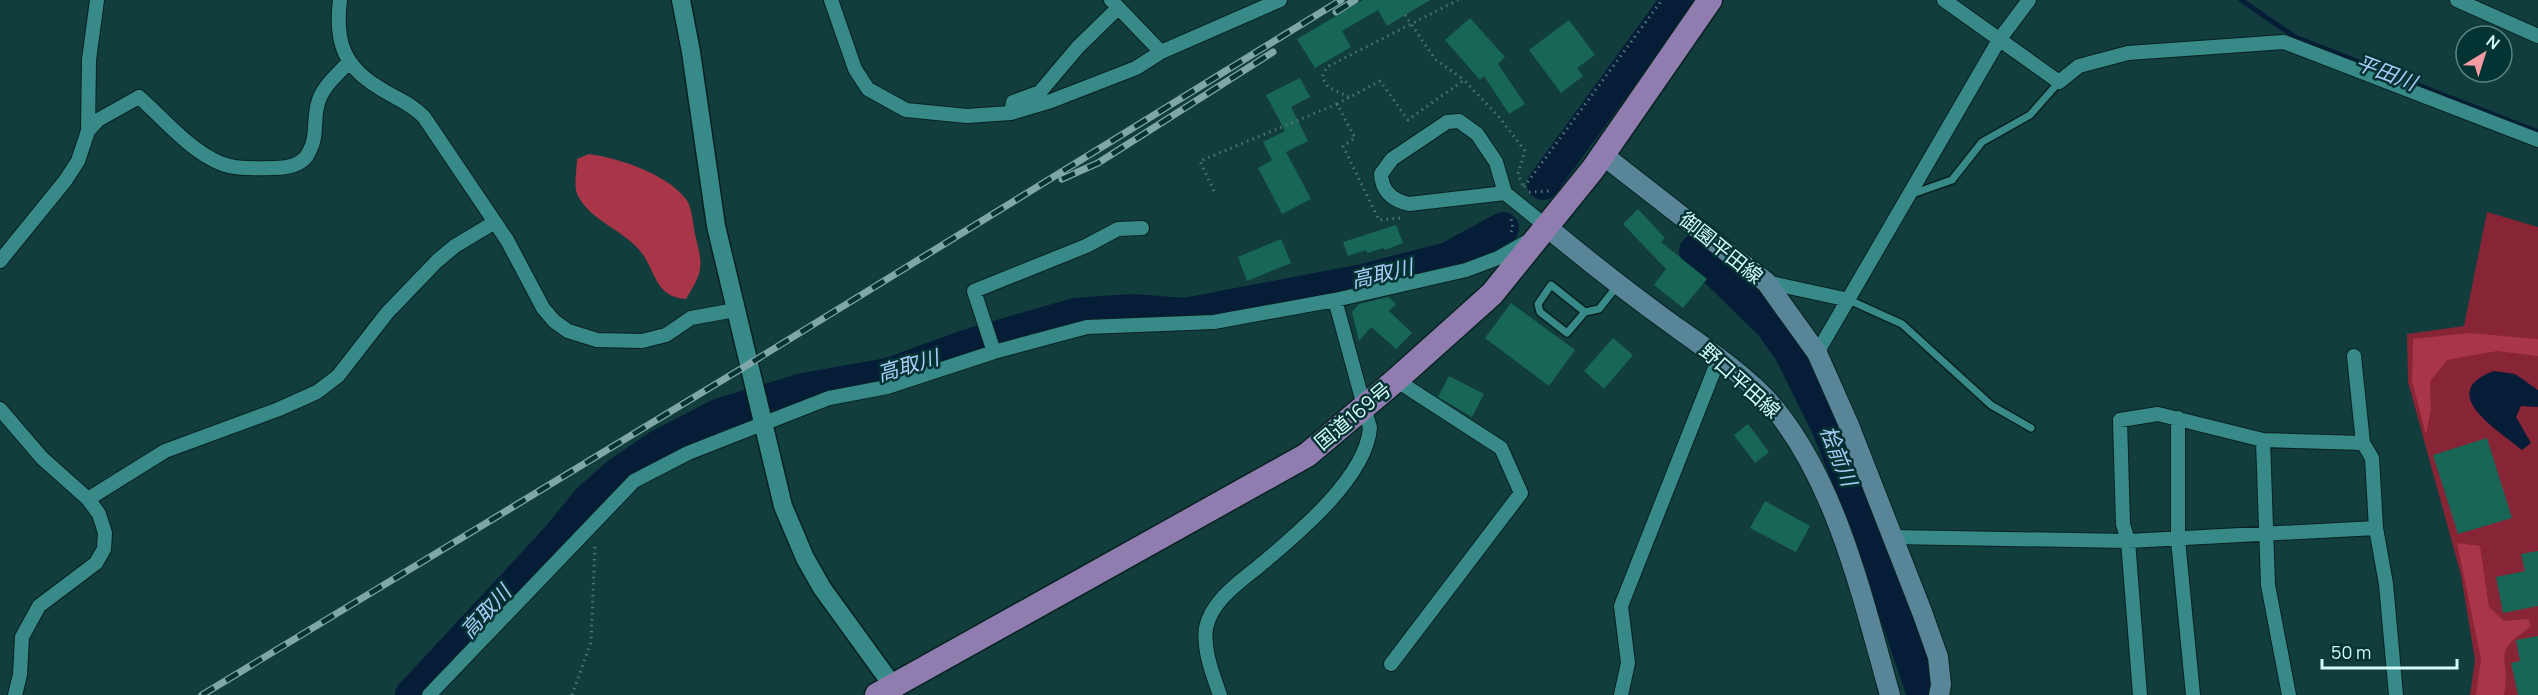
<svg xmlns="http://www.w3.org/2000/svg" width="2538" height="695" font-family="Manrope,'Noto Sans JP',sans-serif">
<rect width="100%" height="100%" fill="#113d3d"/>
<path fill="#872436" d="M 2487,212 L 2538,227 L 2538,695 L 2470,695 L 2475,660 L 2461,575 L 2408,382 L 2407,334 L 2464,326 Z"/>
<path fill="#a83548" d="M 589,154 C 619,158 666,174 685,198 C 692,205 693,224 695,234 C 703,267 704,270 686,299 C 655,297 657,273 641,252 C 624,230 591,221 578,196 C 573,187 577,169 577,159 Z
M 2469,333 L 2538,339 L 2538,356 L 2497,351 L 2447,360 L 2430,382 L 2431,410 L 2426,435 L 2412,381 L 2413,339 Z
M 2457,543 L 2480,546 L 2489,607 L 2504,621 L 2528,619 L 2531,626 C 2488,657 2512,653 2504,695 L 2476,695 L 2481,659 Z"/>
<path fill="#061d38" d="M 2494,371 L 2515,374 L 2538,390 L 2538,407 L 2521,406 L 2516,417 L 2531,443 L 2522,450 C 2500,431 2434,393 2494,371 Z"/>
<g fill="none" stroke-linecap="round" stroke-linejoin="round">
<path stroke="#061d38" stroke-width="5" d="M 2241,0 L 2295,37 L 2538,132"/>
<path stroke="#061d38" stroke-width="32" d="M 1543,184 L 1677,0
M 1695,251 L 1770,324 L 1790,352 L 1828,429 L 1862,514 L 1923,695
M 411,695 L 555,540 L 588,500 L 616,475 L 658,446 L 720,414 L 803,389 L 888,374 L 971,344 L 1075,314 L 1132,310 L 1185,314 L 1363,280 L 1448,258 L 1503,228"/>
</g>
<path fill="#186655" d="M 1363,0 L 1430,0 L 1387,26 L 1378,10 L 1342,31 L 1351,47 L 1315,68 L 1297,39 Z
M 1470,18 L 1505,57 L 1498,64 L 1525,104 L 1509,114 L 1484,76 L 1480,80 L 1445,40 Z
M 1569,20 L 1595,55 L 1577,68 L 1583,76 L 1561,93 L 1529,50 Z
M 1300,78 L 1310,97 L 1291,107 L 1308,141 L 1286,152 L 1311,199 L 1282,214 L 1258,168 L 1272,160 L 1263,142 L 1285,131 L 1266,95 Z
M 1638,209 L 1665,238 L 1661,242 L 1707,279 L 1683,308 L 1654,285 L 1666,269 L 1623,224 Z
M 1396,225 L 1403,243 L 1385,250 L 1384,248 L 1367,253 L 1366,250 L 1348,256 L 1343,242 Z
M 1281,239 L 1291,263 L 1247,281 L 1238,257 Z
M 1388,297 L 1396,304 L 1389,311 L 1412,333 L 1396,349 L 1371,327 L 1359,341 L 1352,312 L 1359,304 Z
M 1511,303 L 1575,350 L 1549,386 L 1485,338 Z
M 1613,338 L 1633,355 L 1604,389 L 1584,371 Z
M 1449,376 L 1484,394 L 1472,417 L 1438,397 Z
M 1748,424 L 1769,452 L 1755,463 L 1734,435 Z
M 2487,438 L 2512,518 L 2458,534 L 2433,455 Z
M 1765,501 L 1810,526 L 1796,552 L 1750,528 Z
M 2538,551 L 2538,606 L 2503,613 L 2496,577 L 2525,571 L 2521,554 Z
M 2538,636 L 2538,695 L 2518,695 L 2511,663 L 2520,661 L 2516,640 Z"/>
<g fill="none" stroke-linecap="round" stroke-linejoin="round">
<defs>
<path id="service" d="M 1912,194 L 1952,180 L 1982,142 L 2030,115 L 2059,82
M 1849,300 L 1902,324 L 1991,405 L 2031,428
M 1585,312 L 1551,285 L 1538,304 L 1540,312 L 1567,333 L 1585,312 L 1599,309 L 1618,285"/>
<path id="minor" d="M 340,0 C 335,40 343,66 378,87 C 394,98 410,102 424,117 L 507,240 L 543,308 L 554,321 L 568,331 L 597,340 L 642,341 L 666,335 L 691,318 L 735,310
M 831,0 L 855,69 L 868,89 L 906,110 L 967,116 L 1011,113 L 1051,101 L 1136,68 L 1161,52 L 1280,0
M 1111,0 L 1161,52
M 1944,0 L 2059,82 L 2079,66 L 2128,53 L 2284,42 L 2538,140
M 2457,0 L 2538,36
M 1011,113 L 1013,102 L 1040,92 L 1078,47 L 1118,8
M 88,131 L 98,120 L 139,97 C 164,119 189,150 220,163 C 237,170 256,168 274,168 C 287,168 303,165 309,152 C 318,137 313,119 318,103 C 322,87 337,75 348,63
M 1505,193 L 1409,204 C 1392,200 1382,192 1381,174 L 1392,159 L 1447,122 L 1459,121 L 1477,134 L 1496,162 L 1505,193 L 1547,227 L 1544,229
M 0,261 L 65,181 L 78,161 L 88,131 L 89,60 L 97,0
M 1766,282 L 1849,300
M 994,352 L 974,291 L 1086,246 L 1118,229 L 1142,228
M 1817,353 L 1999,40 L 2029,0
M 2354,356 L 2363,443 L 2372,458 L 2376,528
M 0,409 L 42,458 L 88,499 L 99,514 L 105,533 L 104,549 L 96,563 L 39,606 L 22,637 L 20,675 L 15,695
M 2178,418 L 2178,540 L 2193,695
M 2263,440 L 2268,585 L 2289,695
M 88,499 L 165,451 L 279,409 L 317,392 L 338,376 L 387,313 L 437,261 L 455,246 L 495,222
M 1893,537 L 2128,541 L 2376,528 L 2386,584 L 2396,695
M 1391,664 L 1521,493 L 1501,448 L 1396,380
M 429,695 L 634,481 L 688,453 L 829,398 L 887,387 L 994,352 L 1087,327 L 1214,322 L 1335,300 L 1466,270 L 1498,258 L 1526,242
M 1220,695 C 1213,675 1203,650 1206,628 C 1211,602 1238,583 1258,567 C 1295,536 1366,478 1370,428 L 1335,300
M 1621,695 L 1628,663 L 1621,606 L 1719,358
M 2140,695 L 2128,541 L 2123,524 L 2120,420 L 2158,414 L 2263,440 L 2363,443"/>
<path id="tertiary" d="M 681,0 L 691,52 L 716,226 L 783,506 L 805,558 L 822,588 L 893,686"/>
<path id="secondary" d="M 1603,155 L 1766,282 L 1817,353 L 1848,423 L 1922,612 L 1938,657 L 1941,685 L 1939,695
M 1547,227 C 1588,261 1630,294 1673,325 C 1704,347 1752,380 1775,409 C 1838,487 1863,600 1890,695"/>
<path id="trunk" d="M 877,695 L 1307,455 L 1396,380 L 1492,294 L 1593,169 L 1710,0"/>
</defs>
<use href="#service" stroke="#082221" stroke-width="10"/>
<use href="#minor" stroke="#082221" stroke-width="16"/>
<use href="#tertiary" stroke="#082221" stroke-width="21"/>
<use href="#secondary" stroke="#082221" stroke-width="22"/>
<use href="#trunk" stroke="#082221" stroke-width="27"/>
<path stroke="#4c7676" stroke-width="3" stroke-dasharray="1.5 4.5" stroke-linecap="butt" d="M 1405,15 L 1435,59 L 1464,80
M 1349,97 L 1328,87 L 1322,77 L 1327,67 L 1458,0
M 1524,187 L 1662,0
M 1214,191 L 1200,161 L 1337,104
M 1529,192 L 1549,191
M 1400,218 L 1379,220 L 1343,146 L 1355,138 L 1337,104 L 1380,81 L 1408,120 L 1464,80 L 1499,117 L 1525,151 L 1518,174 L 1524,188
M 1511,232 L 1513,228 L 1511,219
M 572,695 L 591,642 L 595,544"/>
<use href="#service" stroke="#388a89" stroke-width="7"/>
<use href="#minor" stroke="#388a89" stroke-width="14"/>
<use href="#tertiary" stroke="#388a89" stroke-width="18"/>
<use href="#secondary" stroke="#588597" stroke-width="20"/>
<use href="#trunk" stroke="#8e7dae" stroke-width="24"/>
<defs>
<path id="rail" d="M 1336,12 L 1355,0
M 1062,179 L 1098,163 L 1273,52
M 202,695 L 749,364 L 1341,0"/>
</defs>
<use href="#rail" stroke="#7fa7a7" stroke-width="7"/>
<use href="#rail" stroke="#043333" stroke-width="4.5" stroke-dasharray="14" stroke-linecap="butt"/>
</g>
<g text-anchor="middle" stroke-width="5" stroke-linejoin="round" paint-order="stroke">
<g font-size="20" fill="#d4faf9" stroke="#043333">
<text transform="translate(1721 248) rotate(39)" y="7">御園平田線</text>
<text transform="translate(1740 381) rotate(42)" y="7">野口平田線</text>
<text transform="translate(1353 416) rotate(-40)" y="7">国道169号</text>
</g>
<g font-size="21" font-style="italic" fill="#aaccf8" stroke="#043333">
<text transform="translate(2386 73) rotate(21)" y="7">平田川</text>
<text transform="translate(1382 274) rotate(-13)" y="7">高取川</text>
<text transform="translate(908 366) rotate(-16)" y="7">高取川</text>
<text transform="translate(1838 456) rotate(68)" y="7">桧前川</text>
<text transform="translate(486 612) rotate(-48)" y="7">高取川</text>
</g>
</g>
<g transform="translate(2484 54) rotate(38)"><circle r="28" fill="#043333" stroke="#578382" stroke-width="1.5"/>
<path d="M0-4.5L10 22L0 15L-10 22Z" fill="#f49aa2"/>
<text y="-9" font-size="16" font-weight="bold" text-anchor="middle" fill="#d4faf9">N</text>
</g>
<path d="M2322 659v9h135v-9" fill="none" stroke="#d4faf9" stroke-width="3"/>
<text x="2331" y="659" font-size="18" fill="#d4faf9" stroke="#043333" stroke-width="4.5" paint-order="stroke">50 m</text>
</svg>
